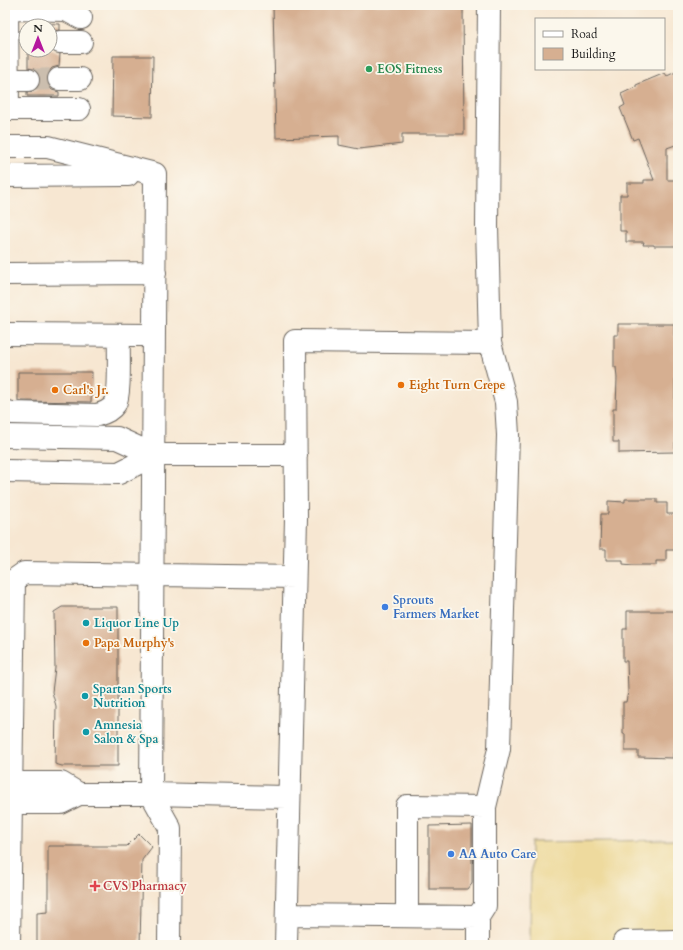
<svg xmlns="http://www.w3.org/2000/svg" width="683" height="950" font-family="Cardo,serif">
<rect width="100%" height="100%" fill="#fbf7ec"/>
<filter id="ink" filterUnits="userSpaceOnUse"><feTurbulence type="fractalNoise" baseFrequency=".025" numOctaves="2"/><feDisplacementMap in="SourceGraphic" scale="8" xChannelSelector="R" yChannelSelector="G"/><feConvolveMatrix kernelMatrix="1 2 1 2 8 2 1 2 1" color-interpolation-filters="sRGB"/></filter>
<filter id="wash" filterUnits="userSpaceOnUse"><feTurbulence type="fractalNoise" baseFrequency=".012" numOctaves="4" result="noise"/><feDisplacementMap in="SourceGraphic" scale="16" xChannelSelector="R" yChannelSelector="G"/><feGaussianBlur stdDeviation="0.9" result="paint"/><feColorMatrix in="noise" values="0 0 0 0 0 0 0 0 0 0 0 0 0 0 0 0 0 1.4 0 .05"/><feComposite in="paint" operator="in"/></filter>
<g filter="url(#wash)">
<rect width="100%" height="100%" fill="#f7e7d2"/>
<path fill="#eeda9e" stroke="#857b5d" d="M 678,840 L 678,945 L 530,945 L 531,842 Z"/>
<g id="blocks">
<path fill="#d6af91" d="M 273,5 L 463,5 L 464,134 L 402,134 L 402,144 L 359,149 L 339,145 L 339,136 L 276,138 Z
M 28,23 L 60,24 L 60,30 L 54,31 L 50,35 L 50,26 L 28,26 Z
M 50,49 L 60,54 L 59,66 L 52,68 L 48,73 L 47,79 L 48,85 L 52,90 L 59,92 L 59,96 L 27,96 L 27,92 L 34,91 L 39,87 L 40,80 L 39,73 L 34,69 L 28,68 L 28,50 Z
M 113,56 L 153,56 L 152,117 L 112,116 Z
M 678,71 L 678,144 L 667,148 L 667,180 L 676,180 L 676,183 L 678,183 L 678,242 L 676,242 L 676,246 L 654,246 L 654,245 L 643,245 L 644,242 L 626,242 L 626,231 L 620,231 L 620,195 L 627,195 L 627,183 L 644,183 L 644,180 L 654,180 L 638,138 L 633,140 L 620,108 L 625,105 L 621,94 L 636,87 L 636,85 L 665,73 L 667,76 Z
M 618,324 L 674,324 L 674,336 L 678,336 L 678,368 L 675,368 L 675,409 L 678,409 L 678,442 L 675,442 L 675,452 L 619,453 L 619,442 L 613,442 L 613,409 L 616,409 L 617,378 L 616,367 L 614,367 L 614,335 L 618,335 Z
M 18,372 L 92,372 L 91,402 L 18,401 Z
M 625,499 L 657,499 L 657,503 L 667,503 L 667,514 L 678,514 L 678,550 L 666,550 L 666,561 L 656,561 L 656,565 L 633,565 L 623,564 L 623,560 L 606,560 L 606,549 L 600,549 L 601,514 L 608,514 L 608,501 L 625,502 Z
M 62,607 L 118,607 L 118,766 L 62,766 L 55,764 L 56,706 L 52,692 L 55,668 L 54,612 Z
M 627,611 L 678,611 L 678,753 L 673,753 L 673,758 L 638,757 L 638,751 L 625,751 L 625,734 L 623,734 L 623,702 L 626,702 L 628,692 L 627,661 L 623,661 L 623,629 L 627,629 Z
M 472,825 L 472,882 L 471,885 L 468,889 L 429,889 L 429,826 Z
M 139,834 L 152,847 L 142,860 L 140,945 L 37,945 L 37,913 L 48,912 L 48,846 L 127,846 Z"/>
</g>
</g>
<g filter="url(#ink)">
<use href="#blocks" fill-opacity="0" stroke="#69635c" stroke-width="1"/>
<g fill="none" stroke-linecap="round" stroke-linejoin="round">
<path stroke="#cbbeae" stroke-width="22" stroke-dasharray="22 11" stroke-linecap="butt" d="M 28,80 L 59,79"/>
<defs>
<path id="minor" d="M 60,42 L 81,42
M 59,79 L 80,79
M 7,80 L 28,80
M 79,109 L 8,109 L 7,9 L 66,10 L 81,18
M 5,147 L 48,147 L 155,174
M 5,176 L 128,175
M 5,274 L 155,273
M 5,334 L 154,335
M 5,411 L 12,413 L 97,415 C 105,413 111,410 115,404 C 121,394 118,349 119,335
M 5,436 L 117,438 L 154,455 L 296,455
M 5,471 L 119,473 L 154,455
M 5,783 L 61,783 L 79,794
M 151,794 L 170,828 L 169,945
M 151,794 L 288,797
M 5,803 L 61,803 L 79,794 L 151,794 L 155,174
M 485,807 L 499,749 L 508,435 L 506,402 L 490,343
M 287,915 L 478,917
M 407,916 L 407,806 L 485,807 L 485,906 L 478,917 L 478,945
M 624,942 L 678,941
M 9,945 L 14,580 L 24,573 L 294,577
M 286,945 L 296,518 L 295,341 L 490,343 L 487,226 L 489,5"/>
</defs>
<use href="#minor" stroke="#69635c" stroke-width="24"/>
<use href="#minor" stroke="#fff" stroke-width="22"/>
</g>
</g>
<circle fill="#2e9e5b" stroke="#fbf7ec" stroke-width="1.5" cx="369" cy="69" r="4"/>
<g fill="#e8710a" stroke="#fbf7ec" stroke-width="1.5">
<circle cx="401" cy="385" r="4"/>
<circle cx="55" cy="390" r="4"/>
<circle cx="86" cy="643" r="4"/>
</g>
<g fill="#3f7fe0" stroke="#fbf7ec" stroke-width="1.5">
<circle cx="385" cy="607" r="4"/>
<circle cx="451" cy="854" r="4"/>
</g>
<g fill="#0f9aa8" stroke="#fbf7ec" stroke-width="1.5">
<circle cx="86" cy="623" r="4"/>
<circle cx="85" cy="696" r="4"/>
<circle cx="86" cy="732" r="4"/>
</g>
<path fill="#e0444e" stroke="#fbf7ec" stroke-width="1.5" d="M93 880h4v4h4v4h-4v4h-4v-4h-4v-4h4z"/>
<g text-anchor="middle" stroke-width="3.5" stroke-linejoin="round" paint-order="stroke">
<g font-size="12" font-weight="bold" fill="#27864d" stroke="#fbf7ec" text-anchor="start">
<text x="377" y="73">EOS Fitness</text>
</g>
<g font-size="12" font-weight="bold" fill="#c56008" stroke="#fbf7ec" text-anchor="start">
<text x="409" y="389">Eight Turn Crepe</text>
<text x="63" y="394">Carl's Jr.</text>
<text x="94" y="647">Papa Murphy's</text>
</g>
<g font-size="12" font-weight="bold" fill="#366cbe" stroke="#fbf7ec" text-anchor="start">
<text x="393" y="604">Sprouts<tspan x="393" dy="14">Farmers Market</tspan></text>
<text x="459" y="858">AA Auto Care</text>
</g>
<g font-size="12" font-weight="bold" fill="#0d838f" stroke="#fbf7ec" text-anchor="start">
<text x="94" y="627">Liquor Line Up</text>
<text x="93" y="693">Spartan Sports<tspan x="93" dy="14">Nutrition</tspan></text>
<text x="94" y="729">Amnesia<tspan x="94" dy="14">Salon &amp; Spa</tspan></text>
</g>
<g font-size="12" font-weight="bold" fill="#be3a42" stroke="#fbf7ec" text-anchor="start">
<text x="103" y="890">CVS Pharmacy</text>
</g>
</g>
<rect width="683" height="950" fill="none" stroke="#fbf7ec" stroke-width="20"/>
<rect x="535" y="18" width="130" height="52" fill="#fbf7ec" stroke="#a29f99"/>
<rect x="543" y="31" width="20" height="6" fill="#ffffff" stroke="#a29f99"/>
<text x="571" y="38" font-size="12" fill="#1c1c1c">Road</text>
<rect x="543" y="48" width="20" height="12" fill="#d6af91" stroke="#a29f99"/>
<text x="571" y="58" font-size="12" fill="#1c1c1c">Building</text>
<g transform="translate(38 38)"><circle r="19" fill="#fbf7ec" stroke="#a29f99"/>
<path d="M0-3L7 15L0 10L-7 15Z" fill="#b5179e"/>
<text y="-6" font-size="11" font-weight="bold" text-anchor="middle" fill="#1c1c1c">N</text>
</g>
</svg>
